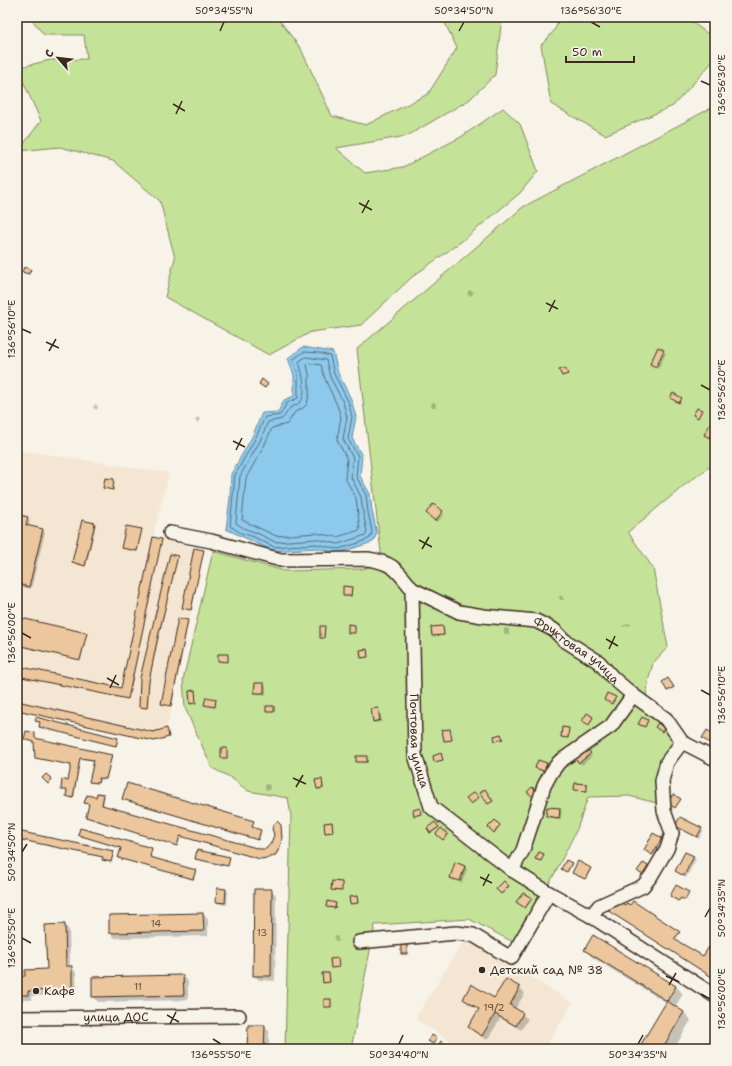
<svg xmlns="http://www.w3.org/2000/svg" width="732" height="1066" font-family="'Shantell Sans',sans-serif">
<rect width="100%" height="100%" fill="#f7f3e8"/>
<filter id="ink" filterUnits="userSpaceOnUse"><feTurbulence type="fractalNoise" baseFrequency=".025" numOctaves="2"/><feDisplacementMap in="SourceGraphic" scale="8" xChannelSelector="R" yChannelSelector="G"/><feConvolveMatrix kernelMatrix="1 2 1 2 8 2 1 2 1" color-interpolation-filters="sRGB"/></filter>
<g filter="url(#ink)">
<path fill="#f4e6d2" d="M 17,450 L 169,473 L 153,537 L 204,550 L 167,728 L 169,737 L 17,710 Z
M 466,937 L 573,1003 L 544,1049 L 463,1049 L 415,1019 Z"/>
<path fill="#c5e299" stroke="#80865c" d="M 30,17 L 277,17 L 301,49 L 332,116 L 366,125 L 428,94 L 457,48 L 442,17 L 504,17 L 501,26 L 495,75 L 469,100 L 407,136 L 336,148 L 365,173 L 403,167 L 461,137 L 503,108 L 520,124 L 538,171 L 520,193 L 462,241 L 412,277 L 361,325 L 311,332 L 269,355 L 165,297 L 175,258 L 160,201 L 113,161 L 60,147 L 18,151 L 41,121 L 17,68 L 50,60 L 87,59 L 84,35 L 44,35 Z
M 558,17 L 685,17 L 715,39 L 715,59 L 673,106 L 605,135 L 551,104 L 541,45 C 548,38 559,28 558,17 Z
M 715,106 L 715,463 L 686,484 L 628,532 L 653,568 L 668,647 L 653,663 L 649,678 L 645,703 L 676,737 L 656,774 L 657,803 L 629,796 L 588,797 L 577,829 L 554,875 L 513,942 L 469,919 L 375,925 L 351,1049 L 285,1049 L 291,816 L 288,798 L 248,791 L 230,777 L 212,768 L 185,708 L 183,680 L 213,551 L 285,571 L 363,569 L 382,561 L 357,349 L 523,207 Z"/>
<path fill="#8cc9ed" stroke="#6c899a" d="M 303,347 L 333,352 L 338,373 L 351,399 L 356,417 L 352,438 L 362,456 L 360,476 L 370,494 L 372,511 L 377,533 L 373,542 L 338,553 L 316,548 L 273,551 L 226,529 L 230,498 L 231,474 L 252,437 L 262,413 L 278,412 L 284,400 L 294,396 L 294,375 L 288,358 Z"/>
<path fill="#0003" d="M 469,290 L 474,292 L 471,296 L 467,294 Z
M 658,349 L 666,353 L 658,369 L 651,364 Z
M 435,402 L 436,408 L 432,408 L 431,403 Z
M 95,404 L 98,406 L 97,410 L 93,408 Z
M 197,417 L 200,419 L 198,423 L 195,421 Z
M 710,426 L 715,429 L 711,439 L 705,435 Z
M 442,512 L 444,514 L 438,522 L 429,515 Z
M 27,518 L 30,521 L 28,527 L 42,530 L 45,532 L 31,589 L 17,585 L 17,523 Z
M 83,521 L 96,525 L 86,566 L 73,562 Z
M 141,530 L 137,552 L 123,548 Z
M 161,540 L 128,699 L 17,676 L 17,667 L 122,689 Z
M 203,551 L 192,610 L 184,609 L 183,608 Z
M 177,557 L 149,682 L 148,708 L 141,707 L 141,678 Z
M 351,588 L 352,597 L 345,597 L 344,596 Z
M 559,596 L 562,596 L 564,600 L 560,600 Z
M 188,621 L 172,706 L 163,705 L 162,704 Z
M 630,623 L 631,625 L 622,627 L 622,626 Z
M 443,627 L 445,635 L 433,636 Z
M 504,628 L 509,629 L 509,635 L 504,634 Z
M 86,634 L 81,660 L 17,645 L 17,637 Z
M 669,680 L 674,688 L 669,692 L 663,682 Z
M 264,684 L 266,686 L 266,695 L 258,694 L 255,692 Z
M 378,709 L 380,711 L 382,722 L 376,723 L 374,721 Z
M 36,721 L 118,739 L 117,746 L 41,727 L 41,723 Z
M 569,729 L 569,738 L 563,737 L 562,737 Z
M 35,734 L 35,739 L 112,756 L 106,780 L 100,779 L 99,783 L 91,782 L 95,761 L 80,759 L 74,798 L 67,797 L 68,790 L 62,789 L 69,782 L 72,765 L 35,742 Z
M 586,749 L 592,756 L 582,765 L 576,758 Z
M 367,757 L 368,763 L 357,762 Z
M 322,780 L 324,789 L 319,790 L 318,789 Z
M 265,784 L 270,785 L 269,791 L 265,789 Z
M 587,785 L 587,792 L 575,790 Z
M 474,793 L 479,799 L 473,804 L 468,798 Z
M 98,794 L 105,796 L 103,806 L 260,850 L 266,850 L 272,844 L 277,822 L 281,826 L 282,841 L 280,850 L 276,856 L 269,859 L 261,859 L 181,836 L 178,846 L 88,818 L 90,805 L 86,803 L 97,799 Z
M 123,799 L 253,822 L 252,828 L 261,832 L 259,840 Z
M 560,809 L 562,812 L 561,819 L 549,818 L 547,816 Z
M 435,824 L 439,828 L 432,833 L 428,829 Z
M 676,826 L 701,828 L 703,831 L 699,839 Z
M 17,832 L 113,851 L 112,862 L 104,861 L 104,857 L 17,839 Z
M 79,835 L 152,849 L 150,858 L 196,871 L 194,880 L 120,858 L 122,848 Z
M 661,839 L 663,841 L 655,856 L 648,852 Z
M 693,857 L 696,859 L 686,878 L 676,871 Z
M 567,861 L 572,865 L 568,872 L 563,869 Z
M 465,866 L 467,869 L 462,883 L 453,880 L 451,878 Z
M 590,869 L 591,870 L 586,879 L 574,873 Z
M 504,882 L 509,887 L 503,894 L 498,889 Z
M 677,886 L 690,894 L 686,900 L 682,898 L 680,901 L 671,896 Z
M 226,890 L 228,892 L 227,905 L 219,904 L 217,902 Z
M 271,890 L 276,895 L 275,981 L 259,980 L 254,975 Z
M 531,899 L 532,900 L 526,908 L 518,902 Z
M 609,911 L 679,932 L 680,933 L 675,940 L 703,958 L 709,949 L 714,952 L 711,958 L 715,960 L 715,979 Z
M 203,914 L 208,919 L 208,936 L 115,938 L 110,933 Z
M 64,925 L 69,930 L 70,967 L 76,972 L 77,995 L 32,996 L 32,1000 L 17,1000 L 17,977 L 26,977 L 48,970 Z
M 334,936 L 337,936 L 339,942 L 335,941 Z
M 593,937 L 676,986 L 683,994 L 675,1007 L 684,1012 L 691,1020 L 674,1049 L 639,1049 L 667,1003 L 593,958 L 585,950 Z
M 183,976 L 188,981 L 188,1000 L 98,1002 L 93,997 Z
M 506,980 L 520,988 L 525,993 L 515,1009 L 528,1019 L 521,1030 L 501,1018 L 487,1040 L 474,1032 L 469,1027 L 479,1010 L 469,1004 L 464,999 L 495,999 Z
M 264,1026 L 269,1031 L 269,1049 L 248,1049 Z"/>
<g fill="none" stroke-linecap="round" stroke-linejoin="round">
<path stroke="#5b6a71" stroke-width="1" d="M 304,352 L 319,353 L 330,356 L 334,374 L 348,401 L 352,417 L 348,439 L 358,456 L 356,476 L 366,495 L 368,512 L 372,532 L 370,538 L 359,543 L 338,549 L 316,544 L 274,547 L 254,537 L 241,533 L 230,526 L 235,475 L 255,439 L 265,417 L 280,415 L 287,403 L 298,398 L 298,374 L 293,360 Z
M 306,357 L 326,360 L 330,377 L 343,402 L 347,417 L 343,439 L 353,458 L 351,477 L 361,497 L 363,513 L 367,531 L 366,535 L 338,544 L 316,539 L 275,542 L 257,533 L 243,528 L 236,523 L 240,476 L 260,441 L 268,422 L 282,419 C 286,416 287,409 292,407 C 294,405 298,405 300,402 C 308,395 302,371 299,362 Z
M 309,363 L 321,365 L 325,379 L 337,405 L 341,417 L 337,440 L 347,459 L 345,478 L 356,498 L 360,530 L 337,537 L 316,533 L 276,536 L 242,520 L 246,478 L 265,444 L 272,428 L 287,424 L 295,412 L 303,408 L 307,404 L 309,395 L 309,374 L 307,365 Z"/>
</g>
<path fill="#ecc79d" stroke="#3b2a1e" d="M 24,267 L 31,269 L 29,274 L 22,272 Z
M 658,347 L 664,350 L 656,367 L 650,364 Z
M 565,368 L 568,374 L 562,376 L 559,370 Z
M 262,379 L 268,384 L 265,388 L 259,384 Z
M 673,393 L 682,398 L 679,403 L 670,398 Z
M 697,408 L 702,410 L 698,418 L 693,415 Z
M 709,425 L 715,428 L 710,438 L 704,435 Z
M 105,478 L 114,479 L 113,490 L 103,488 Z
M 433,504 L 443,511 L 435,521 L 426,513 Z
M 20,515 L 28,517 L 26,525 L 43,529 L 29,587 L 17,584 L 17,522 Z
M 82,520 L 95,523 L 85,566 L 72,562 Z
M 126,526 L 142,529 L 137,551 L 121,548 Z
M 153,537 L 162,539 L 128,699 L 17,676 L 17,666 L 121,688 Z
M 194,548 L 204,550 L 191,610 L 182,608 Z
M 170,554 L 178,556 L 157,641 L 149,681 L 147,708 L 139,707 L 140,678 Z
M 343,586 L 352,587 L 351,596 L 343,596 Z
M 21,618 L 87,633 L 80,660 L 17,645 L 17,633 Z
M 178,618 L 188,620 L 171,706 L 161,704 Z
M 348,624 L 355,625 L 355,633 L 348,633 Z
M 320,626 L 325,626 L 324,638 L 320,638 Z
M 443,626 L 444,635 L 432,636 L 431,627 Z
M 367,649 L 368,657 L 361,658 L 360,650 Z
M 218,654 L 228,654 L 228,662 L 218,661 Z
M 668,678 L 674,687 L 667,691 L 662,682 Z
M 255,683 L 264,683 L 264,693 L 254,693 Z
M 195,690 L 196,703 L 190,704 L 189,691 Z
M 607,693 L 616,697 L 612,704 L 604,700 Z
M 206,697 L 216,699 L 215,707 L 204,705 Z
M 17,701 L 153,732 L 167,728 L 169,737 L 154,741 L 17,710 Z
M 266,706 L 274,706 L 274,712 L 266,712 Z
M 378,708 L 380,720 L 373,722 L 371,709 Z
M 587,713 L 593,717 L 589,725 L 582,721 Z
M 36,717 L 118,738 L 116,746 L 39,727 L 40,722 L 35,721 Z
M 642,717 L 648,720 L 645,727 L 638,724 Z
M 658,723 L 664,728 L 662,732 L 655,727 Z
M 562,727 L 569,728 L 568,738 L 561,737 Z
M 450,729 L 452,740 L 444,741 L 442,730 Z
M 707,730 L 715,735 L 715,747 L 702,738 Z
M 26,731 L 35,733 L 35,738 L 112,755 L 106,779 L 99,778 L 98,783 L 89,782 L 94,760 L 80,758 L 73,798 L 66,796 L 67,790 L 61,790 L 62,779 L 68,781 L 71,765 L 35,758 L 34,742 L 24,739 Z
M 501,734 L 503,739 L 495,741 L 494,736 Z
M 221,748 L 227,748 L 227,758 L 221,758 Z
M 586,748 L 591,753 L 579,763 L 574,758 Z
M 441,753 L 443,760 L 434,762 L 433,756 Z
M 356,756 L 367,756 L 367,762 L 356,762 Z
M 538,760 L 547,763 L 544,771 L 535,768 Z
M 46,774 L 52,779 L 48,784 L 42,778 Z
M 322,779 L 323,788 L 317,789 L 315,780 Z
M 127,783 L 254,821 L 252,827 L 261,830 L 258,840 L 122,799 Z
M 575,783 L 587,784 L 587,791 L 574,790 Z
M 532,787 L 537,792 L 533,797 L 527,792 Z
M 485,789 L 493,801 L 488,804 L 480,793 Z
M 474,792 L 479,797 L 471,804 L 466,798 Z
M 97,793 L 104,794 L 102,805 L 260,849 L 266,849 L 271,843 L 274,835 L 272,828 L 277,821 L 281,825 L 282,840 L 279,849 L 275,855 L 268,858 L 260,859 L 180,836 L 177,846 L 86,817 L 89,804 L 84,803 L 87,795 L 96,797 Z
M 673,794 L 681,799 L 675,808 L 668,803 Z
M 547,807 L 560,808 L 559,818 L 546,816 Z
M 420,808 L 421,814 L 414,816 L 413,810 Z
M 680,817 L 702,828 L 697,837 L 675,826 Z
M 495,820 L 500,825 L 494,833 L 488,827 Z
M 332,822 L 333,832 L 325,833 L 324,823 Z
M 435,822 L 439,827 L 430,833 L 427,828 Z
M 80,828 L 152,848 L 150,857 L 196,870 L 193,879 L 118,858 L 121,848 L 78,835 Z
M 441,828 L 448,834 L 443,840 L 436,834 Z
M 17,831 L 114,851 L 111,862 L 102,860 L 103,857 L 17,839 Z
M 653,833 L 662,838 L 652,855 L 644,850 Z
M 197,850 L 230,857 L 228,866 L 195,859 Z
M 539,852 L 544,854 L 541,861 L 535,859 Z
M 685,852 L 694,856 L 684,876 L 675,871 Z
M 566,860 L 572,863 L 567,872 L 561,869 Z
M 578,861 L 591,868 L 585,879 L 572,873 Z
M 455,862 L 465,866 L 460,881 L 450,878 Z
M 643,863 L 650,867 L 644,876 L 637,871 Z
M 332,881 L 342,882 L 342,891 L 331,890 Z
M 504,881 L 509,886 L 501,894 L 496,889 Z
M 676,885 L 689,892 L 685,900 L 681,898 L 678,901 L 670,896 Z
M 217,888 L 226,889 L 225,903 L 216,902 Z
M 254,889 L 272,889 L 271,976 L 253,976 Z
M 523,893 L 532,898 L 525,908 L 516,902 Z
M 357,896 L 358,903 L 350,904 L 349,897 Z
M 327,901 L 336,903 L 335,908 L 326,907 Z
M 633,901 L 680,932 L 674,939 L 703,956 L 709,947 L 714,951 L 711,956 L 715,959 L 715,979 L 607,910 L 612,902 L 618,906 L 620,902 L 625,905 L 627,903 L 630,905 Z
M 203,913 L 204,931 L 109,933 L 109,915 Z
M 65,924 L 66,966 L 72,966 L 72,990 L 28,991 L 28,995 L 17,995 L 17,976 L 25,976 L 25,970 L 47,969 L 45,925 Z
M 593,935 L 676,986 L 667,1001 L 584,950 Z
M 401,945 L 407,945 L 407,954 L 401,954 Z
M 338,958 L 339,967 L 331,968 L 330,959 Z
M 322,973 L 329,973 L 330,982 L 323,983 Z
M 183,975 L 184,995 L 92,997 L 92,977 Z
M 506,979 L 520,987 L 510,1005 L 523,1013 L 516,1026 L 495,1014 L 482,1036 L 468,1027 L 479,1009 L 463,999 L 471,984 L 494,998 Z
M 324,999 L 331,999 L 331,1007 L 324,1007 Z
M 667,1001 L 684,1012 L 662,1049 L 638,1049 Z
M 248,1025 L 265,1025 L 264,1049 L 247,1049 Z
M 432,1035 L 437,1038 L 433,1044 L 428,1041 Z
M 441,1041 L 454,1049 L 436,1049 Z"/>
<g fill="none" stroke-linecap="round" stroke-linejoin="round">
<defs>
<g id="minor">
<path id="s1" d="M 170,533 L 211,541 L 281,560 L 368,559 C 394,563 397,570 412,589 L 415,755 L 431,807 L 512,870 L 549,893 L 591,916 L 715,996"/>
<path id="s2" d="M 412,589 L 459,612 L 483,616 L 536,621 L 554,630 L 564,640 L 599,662 L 613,678 L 633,695 L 666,719 L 682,742 L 715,759"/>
<path d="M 512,870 L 523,850 L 544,786 L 551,773 L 559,762 L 611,726 L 633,695"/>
<path d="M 591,916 L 599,906 L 643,886 L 651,876 L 667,849 L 672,833 L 664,811 L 662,781 L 667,762 L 682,742"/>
<path d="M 359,942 L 456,933 L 473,935 L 511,958 L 549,893"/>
<path id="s3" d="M 17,1018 L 239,1016"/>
</g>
</defs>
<use href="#minor" stroke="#3b2a1e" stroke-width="16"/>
<use href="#minor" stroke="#f7f3e8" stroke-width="13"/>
</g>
</g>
<path fill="none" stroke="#3b2a1e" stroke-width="1.5" d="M 591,22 L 600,27M 220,31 L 224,22M 459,31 L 464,22M 701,81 L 710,85M 173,104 L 185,111M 176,114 L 182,101M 359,203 L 372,210M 362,213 L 369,200M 546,303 L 558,309M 549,312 L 555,300M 22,329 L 31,333M 46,342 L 59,348M 49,351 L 56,339M 701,385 L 710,390M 233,441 L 245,447M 236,450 L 242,438M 419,540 L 432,547M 422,549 L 429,537M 22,633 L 31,638M 606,639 L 618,646M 609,649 L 615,636M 107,678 L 119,685M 110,688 L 116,675M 701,690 L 710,695M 293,778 L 306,784M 296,787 L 303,775M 22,852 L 27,844M 480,877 L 492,883M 483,886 L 489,874M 705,917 L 710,908M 22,938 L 31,943M 666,976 L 679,982M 669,985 L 676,973M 701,994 L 710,999M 167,1015 L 179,1022M 170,1024 L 176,1012M 213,1039 L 221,1044M 399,1044 L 403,1035M 638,1044 L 643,1035"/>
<g fill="#3b2a1e" stroke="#f7f3e8" stroke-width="1.5">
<circle cx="482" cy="970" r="4"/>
<circle cx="36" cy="991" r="4"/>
</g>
<g text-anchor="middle" stroke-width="4" stroke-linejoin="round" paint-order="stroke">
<g font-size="10" fill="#67513e">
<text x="156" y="927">14</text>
<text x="262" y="936">13</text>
<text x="138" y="990">11</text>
<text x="494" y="1011">19/2</text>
</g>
<g font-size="12" fill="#3b2a1e" stroke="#f7f3e8">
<text dy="4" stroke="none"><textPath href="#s2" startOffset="180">Фруктовая улица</textPath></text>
<text dy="4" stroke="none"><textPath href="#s1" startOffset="409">Почтовая улица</textPath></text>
<text dy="4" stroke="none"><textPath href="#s3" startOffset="99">улица ДОС</textPath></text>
</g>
<g font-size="12" fill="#3b2a1e" stroke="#f7f3e8" text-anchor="start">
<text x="490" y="974">Детский сад № 38</text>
<text x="44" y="995">Кафе</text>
</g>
</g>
<rect width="732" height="1066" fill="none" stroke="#f7f3e8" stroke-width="44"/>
<g transform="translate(58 58) rotate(298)" stroke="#f7f3e8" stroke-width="3" paint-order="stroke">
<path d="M0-3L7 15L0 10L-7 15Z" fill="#3b2a1e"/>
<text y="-6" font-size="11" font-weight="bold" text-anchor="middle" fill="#3b2a1e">С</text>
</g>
<path d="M566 56v6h68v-6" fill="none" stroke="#3b2a1e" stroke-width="2"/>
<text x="572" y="56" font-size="12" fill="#3b2a1e" stroke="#f7f3e8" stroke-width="3" paint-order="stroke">50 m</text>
<rect x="22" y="22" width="688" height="1022" fill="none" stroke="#3b2a1e" stroke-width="1.5"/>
<g font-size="10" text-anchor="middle" fill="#3b2a1e">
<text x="224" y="14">50°34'55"N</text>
<text x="464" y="14">50°34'50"N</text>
<text x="591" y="14">136°56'30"E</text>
<text transform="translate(721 85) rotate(-90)" y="4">136°56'30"E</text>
<text transform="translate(11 329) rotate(-90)" y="4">136°56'10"E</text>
<text transform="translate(721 390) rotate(-90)" y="4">136°56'20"E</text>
<text transform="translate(11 633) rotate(-90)" y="4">136°56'00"E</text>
<text transform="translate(721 695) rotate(-90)" y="4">136°56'10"E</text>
<text transform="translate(11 852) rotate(-90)" y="4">50°34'50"N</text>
<text transform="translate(721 908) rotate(-90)" y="4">50°34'35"N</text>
<text transform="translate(11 938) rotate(-90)" y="4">136°55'50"E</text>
<text transform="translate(721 999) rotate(-90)" y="4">136°56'00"E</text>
<text x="221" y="1058">136°55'50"E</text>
<text x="399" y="1058">50°34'40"N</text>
<text x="638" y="1058">50°34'35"N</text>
</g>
</svg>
